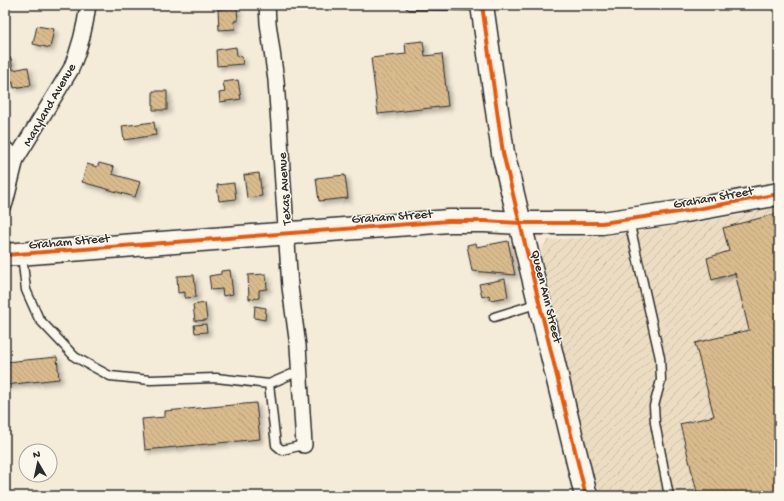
<svg xmlns="http://www.w3.org/2000/svg" width="784" height="501" font-family="'Gochi Hand',sans-serif">
<defs>
<pattern id="industrial-furrows" width="10" height="10" patternUnits="userSpaceOnUse"><rect width="10" height="10" fill="#ecddc2"/><path d="M-1 1l2-2M0 10L10 0M9 11l2-2" fill="none" stroke="#cbbea7"/></pattern>
<pattern id="building-back-hatch" width="6" height="6" patternUnits="userSpaceOnUse"><rect width="6" height="6" fill="#d9bb8d"/><path d="M-1 5l2 2M0 0l6 6M5-1l2 2" fill="none" stroke="#baa17a"/></pattern>
<filter id="shadow"><feDropShadow dx="3.5" dy="3.5" stdDeviation="2" flood-color="#0004"/></filter>
</defs>
<rect width="100%" height="100%" fill="#f4ebd9"/>
<filter id="ink" filterUnits="userSpaceOnUse"><feTurbulence type="fractalNoise" baseFrequency=".025" numOctaves="2"/><feDisplacementMap in="SourceGraphic" scale="8" xChannelSelector="R" yChannelSelector="G"/><feConvolveMatrix kernelMatrix="1 2 1 2 8 2 1 2 1" color-interpolation-filters="sRGB"/></filter>
<g filter="url(#ink)">
<path fill="url(#industrial-furrows)" d="M 779,205 L 779,496 L 598,496 L 537,256 L 548,240 L 617,235 L 738,216 Z"/>
<path fill="url(#building-back-hatch)" stroke="#2b2b2b" filter="url(#shadow)" d="M 237,8 L 238,21 L 234,21 L 235,29 L 219,30 L 218,9 Z
M 37,26 L 54,29 L 50,48 L 33,44 Z
M 423,41 L 425,56 L 442,54 L 448,106 L 378,114 L 371,58 L 406,54 L 405,43 Z
M 236,47 L 237,57 L 242,56 L 243,64 L 217,66 L 216,50 Z
M 11,58 L 13,70 L 28,67 L 31,85 L 14,88 L 13,82 L 5,83 L 5,59 Z
M 238,80 L 241,99 L 220,102 L 219,93 L 225,92 L 223,82 Z
M 153,91 L 167,91 L 167,110 L 153,110 Z
M 154,122 L 156,135 L 124,140 L 122,126 Z
M 99,163 L 114,167 L 112,174 L 140,182 L 135,197 L 82,182 L 87,164 L 97,167 Z
M 259,173 L 262,196 L 247,198 L 244,175 Z
M 345,175 L 348,198 L 319,201 L 316,178 Z
M 234,183 L 236,199 L 219,201 L 217,185 Z
M 779,213 L 779,496 L 698,496 L 680,424 L 714,416 L 695,343 L 749,330 L 735,273 L 712,280 L 707,258 L 729,251 L 723,228 Z
M 508,241 L 515,275 L 472,271 L 467,245 L 476,243 L 477,247 Z
M 230,270 L 233,294 L 223,296 L 222,289 L 211,290 L 209,276 L 221,274 L 221,271 Z
M 266,274 L 267,289 L 259,290 L 259,298 L 249,299 L 248,275 Z
M 194,275 L 196,297 L 185,298 L 185,292 L 178,293 L 177,276 Z
M 505,279 L 508,297 L 490,300 L 489,295 L 482,297 L 479,284 Z
M 205,303 L 207,320 L 195,321 L 193,305 Z
M 255,306 L 266,308 L 265,320 L 254,318 Z
M 206,324 L 207,332 L 195,333 L 194,325 Z
M 57,357 L 59,379 L 5,385 L 5,362 Z
M 256,403 L 260,439 L 145,450 L 142,419 L 165,417 L 165,411 Z"/>
<g fill="none" stroke-linecap="round" stroke-linejoin="round">
<defs>
<path id="lane" d="M 410,5 L 481,6
M 629,221 L 660,358 L 661,380 L 654,406 L 655,423 L 669,496
M 22,255 L 26,290 L 39,319 L 75,357 L 110,376 L 150,380 L 216,378 L 269,384 L 299,371
M 494,317 L 539,303
M 269,384 L 276,445 L 282,450 L 304,445"/>
<path id="street" d="M 267,5 L 268,23 L 276,80 L 290,287 L 298,346 L 304,445
M 5,149 L 16,159
M 5,203 L 16,159 L 71,69 C 80,48 85,28 88,5"/>
<path id="secondary" d="M 482,5 L 503,153 L 586,496
M 5,255 L 449,221 L 484,221 L 519,223 L 602,223 L 686,211 L 779,194"/>
</defs>
<use href="#lane" stroke="#2b2b2b" stroke-width="11"/>
<use href="#street" stroke="#2b2b2b" stroke-width="18"/>
<use href="#secondary" stroke="#2b2b2b" stroke-width="25"/>
<use href="#lane" stroke="#fbf7ec" stroke-width="8"/>
<use href="#street" stroke="#fbf7ec" stroke-width="15"/>
<use href="#secondary" stroke="#fbf7ec" stroke-width="22"/>
<path stroke="#2b2b2b" stroke-width="3" d="M 91,496 L 111,496"/>
<defs>
<path id="cycleway" d="M 482,5 L 503,153 L 586,496
M 5,255 L 449,221 L 484,221 L 519,223 L 602,223 L 686,211 L 779,194"/>
</defs>
<use href="#cycleway" stroke="#fbf7ec" stroke-width="6"/>
<use href="#cycleway" stroke="#e8590c" stroke-width="4"/>
</g>
</g>
<g text-anchor="middle" stroke-width="3" stroke-linejoin="round" paint-order="stroke">
<g font-size="13" fill="#2b2b2b" stroke="#fbf7ec">
<text transform="translate(48 104) rotate(-60)" y="5">Maryland Avenue</text>
<text transform="translate(283 189) rotate(-94)" y="5">Texas Avenue</text>
<text transform="translate(713 196) rotate(-10)" y="5">Graham Street</text>
<text transform="translate(392 215) rotate(-4)" y="5">Graham Street</text>
<text transform="translate(69 240) rotate(-5)" y="5">Graham Street</text>
<text transform="translate(548 296) rotate(76)" y="5">Queen Ann Street</text>
</g>
</g>
<rect width="784" height="501" fill="none" stroke="#fbf7ec" stroke-width="20"/>
<rect x="10" y="10" width="764" height="481" fill="none" stroke="#2b2b2b" stroke-width="1.5" filter="url(#ink)"/>
<g transform="translate(38 463) rotate(351)"><circle r="19" fill="#fbf7ec" stroke="#a8a59f"/>
<path d="M0-3L7 15L0 10L-7 15Z" fill="#2b2b2b"/>
<text y="-6" font-size="11" font-weight="bold" text-anchor="middle" fill="#2b2b2b">N</text>
</g>
</svg>
